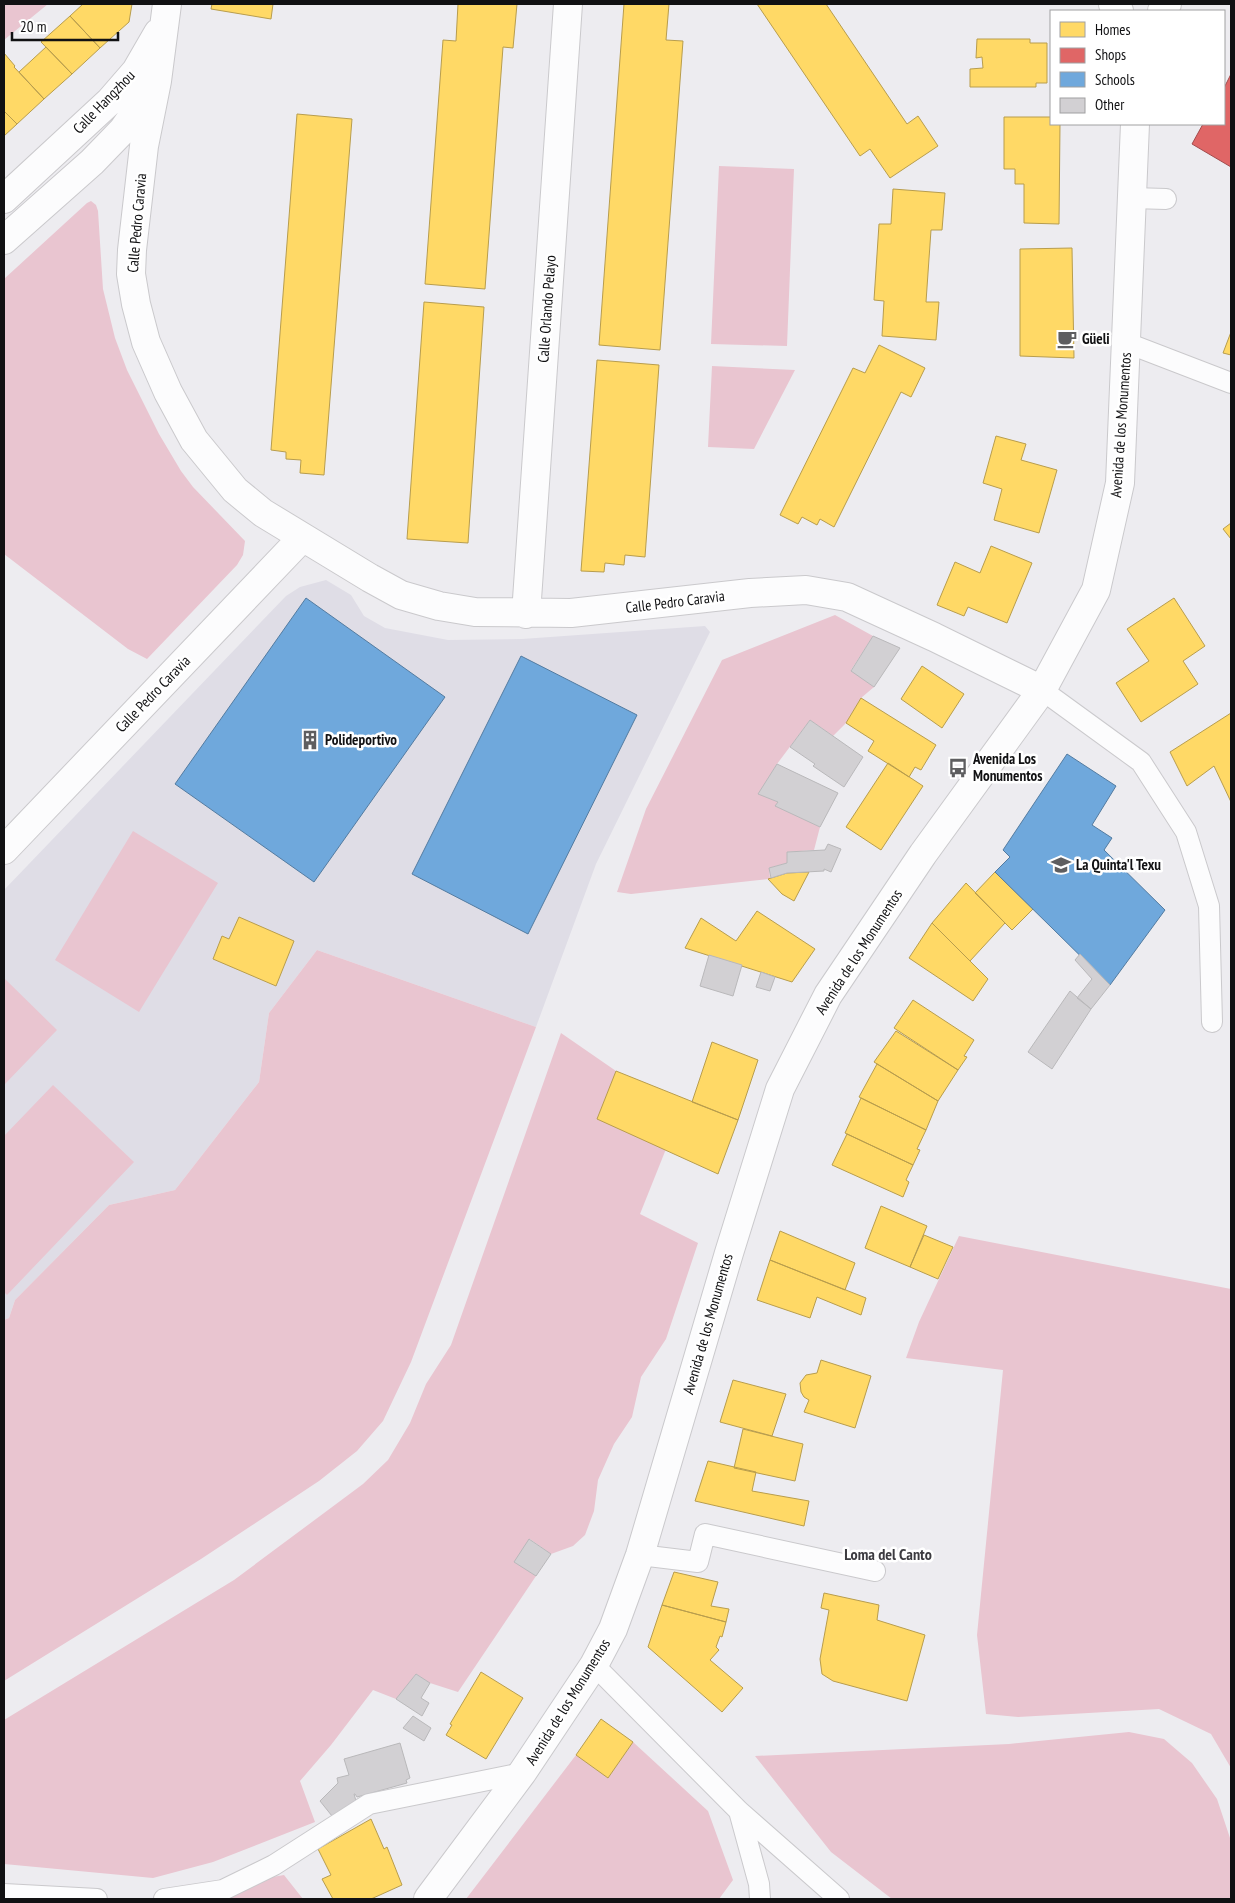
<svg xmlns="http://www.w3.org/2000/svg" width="1235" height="1903" font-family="'PT Sans Narrow',sans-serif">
<rect width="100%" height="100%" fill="#edecf0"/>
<path fill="#dfdde6" d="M 326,580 L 351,595 L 364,616 L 385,628 L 448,640 L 522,639 L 705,626 L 710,632 L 596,864 L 536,1027 L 317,950 L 269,1013 L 259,1082 L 175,1190 L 109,1205 L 15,1300 L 9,1318 L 4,1320 L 4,890 L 286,596 L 300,587 Z"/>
<path fill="#e9c5d0" d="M 4,4 L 48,4 L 4,40 Z
M 719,166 L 794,169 L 787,346 L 711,344 Z
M 91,201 L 96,205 L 98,211 L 103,289 L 115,338 L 127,370 L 159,434 L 181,471 L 193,487 L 245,541 L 243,555 L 237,565 L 147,659 L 128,649 L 4,554 L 4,279 L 87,203 Z
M 712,366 L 795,370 L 754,449 L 708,447 Z
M 835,615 L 873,636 L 851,670 L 874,687 L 861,698 L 846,723 L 833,736 L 810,720 L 777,764 L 759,794 L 778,802 L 776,806 L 820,827 L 814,850 L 787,852 L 787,863 L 769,868 L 770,879 L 768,879 L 631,894 L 617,892 L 646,809 L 722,660 Z
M 133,831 L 218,883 L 139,1012 L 55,960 Z
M 317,950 L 536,1027 L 411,1362 L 383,1421 L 357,1451 L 319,1481 L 201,1559 L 4,1681 L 4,1320 L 9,1318 L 15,1300 L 109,1205 L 175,1190 L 259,1082 L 269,1013 Z
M 4,978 L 57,1030 L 4,1085 Z
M 561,1033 L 616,1071 L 666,1149 L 640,1214 L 698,1243 L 666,1339 L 641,1377 L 632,1417 L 614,1444 L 598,1480 L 594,1511 L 585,1535 L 573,1546 L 551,1554 L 530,1539 L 515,1562 L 536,1576 L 458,1692 L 430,1683 L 416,1674 L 396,1699 L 373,1690 L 331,1745 L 300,1781 L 315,1822 L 213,1862 L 153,1878 L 4,1864 L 4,1720 L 234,1580 L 363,1484 L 388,1460 L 410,1423 L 426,1384 L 451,1345 Z
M 53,1085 L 134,1162 L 7,1295 L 4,1292 L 4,1136 Z
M 959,1236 L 1231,1289 L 1231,1768 L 1211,1734 L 1159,1709 L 1018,1717 L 986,1714 L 977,1635 L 1003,1370 L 906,1358 L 919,1322 Z
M 1129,1732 L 1164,1739 L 1192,1763 L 1217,1799 L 1231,1841 L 1231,1899 L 892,1899 L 831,1852 L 755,1756 L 1009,1744 Z
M 633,1742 L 708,1811 L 733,1880 L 719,1899 L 466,1899 L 576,1755 L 608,1778 Z
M 284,1875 L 303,1899 L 222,1899 L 267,1878 Z"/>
<path fill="#ffd966" stroke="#b89d4d" d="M 83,4 L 132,4 L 129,22 L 100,48 L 70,16 Z
M 212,4 L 273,4 L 271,19 L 211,9 Z
M 458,4 L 517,4 L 513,48 L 503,47 L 485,289 L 425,284 L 443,40 L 456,41 Z
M 624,4 L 669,4 L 666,40 L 683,41 L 660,350 L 599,345 Z
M 757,4 L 826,4 L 907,124 L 918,116 L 938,146 L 890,178 L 870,149 L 860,156 Z
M 70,16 L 100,48 L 72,74 L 41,42 Z
M 977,39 L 1030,39 L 1030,43 L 1047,43 L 1047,83 L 1036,83 L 1036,87 L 970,87 L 970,69 L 983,68 L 982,57 L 976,58 Z
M 46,47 L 72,74 L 44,99 L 19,72 Z
M 4,53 L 15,66 L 14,67 L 44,99 L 17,124 L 4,111 Z
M 4,111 L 17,124 L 4,136 Z
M 297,114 L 352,119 L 324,475 L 300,473 L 301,460 L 286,459 L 286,452 L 271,450 Z
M 1004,117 L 1051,117 L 1051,124 L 1060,124 L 1059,224 L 1024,223 L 1024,184 L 1015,184 L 1015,169 L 1004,169 Z
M 893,189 L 945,193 L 942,230 L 931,230 L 926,302 L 939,302 L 936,340 L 882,336 L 884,301 L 874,300 L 879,224 L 891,224 Z
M 1072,248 L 1074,358 L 1020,356 L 1020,249 Z
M 424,302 L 484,307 L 468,543 L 407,539 Z
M 1231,332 L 1231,355 L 1223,353 Z
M 879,345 L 925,368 L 911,397 L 901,392 L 834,527 L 820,519 L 817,525 L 802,517 L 798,524 L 780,515 L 853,368 L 865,373 Z
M 597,360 L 659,365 L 645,557 L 625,555 L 624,565 L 605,563 L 604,572 L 581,571 Z
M 996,436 L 1026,444 L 1021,460 L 1057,470 L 1039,533 L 994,520 L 1002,489 L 983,483 Z
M 1231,523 L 1231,539 L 1223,529 Z
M 991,546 L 1032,563 L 1007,623 L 968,607 L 964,616 L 937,605 L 955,562 L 980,573 Z
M 1174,598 L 1205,646 L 1183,661 L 1198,684 L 1141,722 L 1116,683 L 1149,661 L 1127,629 Z
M 922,666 L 964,694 L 942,728 L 901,699 Z
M 861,698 L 936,745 L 921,770 L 915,767 L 909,777 L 868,751 L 874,741 L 846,723 Z
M 1231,713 L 1231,802 L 1214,766 L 1187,786 L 1170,752 Z
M 888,763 L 923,786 L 881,850 L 846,827 Z
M 809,872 L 794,901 L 782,894 L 768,879 L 787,873 Z
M 995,872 L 1033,909 L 1012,930 L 975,893 Z
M 966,883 L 1005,923 L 970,961 L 932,923 Z
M 757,911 L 815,949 L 792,982 L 685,948 L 701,918 L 736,941 Z
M 239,917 L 294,941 L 276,986 L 213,959 L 222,936 L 229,939 Z
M 932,923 L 988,979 L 973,1001 L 909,958 Z
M 913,1000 L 974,1040 L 964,1056 L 967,1057 L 958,1070 L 894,1028 Z
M 896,1031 L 958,1070 L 938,1101 L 874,1062 Z
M 712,1042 L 758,1060 L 738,1120 L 692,1102 Z
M 877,1064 L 938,1101 L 926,1130 L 859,1097 Z
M 616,1071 L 738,1120 L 718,1174 L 597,1119 Z
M 861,1098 L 926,1130 L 917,1149 L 920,1150 L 913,1165 L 845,1133 Z
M 847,1134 L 913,1165 L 906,1180 L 909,1182 L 903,1197 L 832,1165 Z
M 881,1206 L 927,1226 L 910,1267 L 865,1248 Z
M 780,1231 L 855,1263 L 845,1290 L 770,1260 Z
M 924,1235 L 953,1247 L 938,1279 L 910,1267 Z
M 770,1260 L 866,1298 L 861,1315 L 817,1297 L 810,1318 L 757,1300 Z
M 821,1360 L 871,1376 L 855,1428 L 804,1412 L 809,1400 L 804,1397 L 801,1392 L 800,1383 L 806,1375 L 817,1373 Z
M 733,1380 L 786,1394 L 772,1436 L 720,1422 Z
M 743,1429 L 803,1444 L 795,1481 L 734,1468 Z
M 708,1461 L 756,1472 L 752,1491 L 809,1501 L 804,1526 L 695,1501 Z
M 674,1572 L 718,1582 L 711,1606 L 729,1609 L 726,1622 L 662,1605 Z
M 824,1593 L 879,1605 L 877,1620 L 925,1635 L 907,1701 L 833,1681 L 822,1674 L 820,1659 L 829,1610 L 821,1608 Z
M 662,1605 L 726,1622 L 722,1637 L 720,1636 L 716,1647 L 719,1650 L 710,1660 L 743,1688 L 722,1712 L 648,1647 Z
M 481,1672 L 523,1698 L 486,1759 L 446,1735 L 452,1725 L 450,1724 Z
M 601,1719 L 633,1742 L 608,1778 L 576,1755 Z
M 371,1819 L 384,1849 L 387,1847 L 402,1885 L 371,1899 L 333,1899 L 322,1879 L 331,1875 L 318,1849 Z"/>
<path fill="#e06666" stroke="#a24c4d" d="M 1231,74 L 1231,167 L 1192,144 L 1203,124 L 1224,124 L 1224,88 Z"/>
<path fill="#6fa8dc" stroke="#537ba0" d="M 306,598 L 445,697 L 314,882 L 175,784 Z
M 521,656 L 637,715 L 528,934 L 412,874 Z
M 1067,754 L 1116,786 L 1092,825 L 1112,838 L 1104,850 L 1165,910 L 1110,985 L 995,872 L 1010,857 L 1003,850 Z"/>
<path fill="#d2d0d3" stroke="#b9b8ba" d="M 873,636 L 900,648 L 874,687 L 851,671 Z
M 810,720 L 863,757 L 844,787 L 813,766 L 815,764 L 790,747 Z
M 777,764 L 838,793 L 820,827 L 775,806 L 778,802 L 758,794 Z
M 828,844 L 841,849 L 831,872 L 824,869 L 824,871 L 787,873 L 771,878 L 769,868 L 787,863 L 787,852 L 825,850 Z
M 1080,954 L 1110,985 L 1091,1009 L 1077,998 L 1092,979 L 1075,960 Z
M 709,955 L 742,965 L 733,996 L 700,986 Z
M 761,972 L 775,977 L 770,991 L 756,987 Z
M 1070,991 L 1091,1009 L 1052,1069 L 1028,1052 Z
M 529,1539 L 551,1554 L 536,1576 L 514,1562 Z
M 416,1674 L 430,1683 L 421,1698 L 429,1703 L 422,1716 L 396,1699 Z
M 413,1716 L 431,1728 L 424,1741 L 403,1728 Z
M 400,1743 L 410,1778 L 406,1780 L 407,1783 L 357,1797 L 355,1794 L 354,1794 L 356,1801 L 332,1816 L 320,1801 L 338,1783 L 337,1778 L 349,1775 L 344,1759 Z"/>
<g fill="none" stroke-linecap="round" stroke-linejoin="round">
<defs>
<path id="service" d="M 1132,198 L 1166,199
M 1127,343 L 1231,383
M 1042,690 L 1141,762 L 1186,832 L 1209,906 L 1212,1022
M 640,1555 L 698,1562 L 705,1534 L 875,1571
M 594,1665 L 739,1811 L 839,1899
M 739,1811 L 759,1884 L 760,1899
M 4,1894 L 97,1899
M 164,1899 L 223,1890 L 274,1865 L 369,1804 L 522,1773"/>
<path id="minor" d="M 1113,4 L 1119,11
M 1162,11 L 1167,4
M 157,81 L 144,146 L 132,250 L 131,274 L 136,304 L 146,342 L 168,392 L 194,440 L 235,490 L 263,513 L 370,578 L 401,595 L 439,606 L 475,612 L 571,613 L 750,593 L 806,590 L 847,597 L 934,637 L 1042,690
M 4,199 L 110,101 L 136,71 L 158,33
M 4,240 L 92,162 L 123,130 L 157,81 L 167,4
M 526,614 L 568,4
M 4,850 L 302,538
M 428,1899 L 522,1773 L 594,1665 L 613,1629 L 640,1555 L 729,1253 L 780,1089 L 828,995 L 923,854 L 1042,690 L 1096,590 L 1120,483 L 1135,124"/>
</defs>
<use href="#service" stroke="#cac9cc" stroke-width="22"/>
<use href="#minor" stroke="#cac9cc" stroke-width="30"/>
<use href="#service" stroke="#fcfcfd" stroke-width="20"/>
<use href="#minor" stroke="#fcfcfd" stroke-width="28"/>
</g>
<defs>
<symbol id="cafe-bare" viewBox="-9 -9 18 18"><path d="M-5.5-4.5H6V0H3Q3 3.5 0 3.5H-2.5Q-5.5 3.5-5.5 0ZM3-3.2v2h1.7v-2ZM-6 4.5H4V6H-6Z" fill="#5e5e60" stroke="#fff" stroke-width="2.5" paint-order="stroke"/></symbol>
<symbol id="building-bare" viewBox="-9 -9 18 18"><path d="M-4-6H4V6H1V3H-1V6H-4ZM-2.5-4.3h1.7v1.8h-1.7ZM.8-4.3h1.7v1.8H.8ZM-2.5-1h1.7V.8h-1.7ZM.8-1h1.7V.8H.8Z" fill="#5e5e60" stroke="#fff" stroke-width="2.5" paint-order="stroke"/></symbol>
<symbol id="bus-bare" viewBox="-9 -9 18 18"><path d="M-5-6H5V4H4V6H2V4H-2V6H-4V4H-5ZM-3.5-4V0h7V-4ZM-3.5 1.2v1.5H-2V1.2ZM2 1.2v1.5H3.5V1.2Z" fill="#5e5e60" stroke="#fff" stroke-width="2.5" paint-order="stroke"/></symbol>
<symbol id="school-bare" viewBox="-9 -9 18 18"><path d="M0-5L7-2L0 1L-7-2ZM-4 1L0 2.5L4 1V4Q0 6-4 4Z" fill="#5e5e60" stroke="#fff" stroke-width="2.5" paint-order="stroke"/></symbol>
</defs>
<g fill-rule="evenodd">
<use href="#cafe-bare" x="1053" y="325" width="28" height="28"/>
<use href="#building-bare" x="296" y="726" width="28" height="28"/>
<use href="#bus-bare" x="944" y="754" width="28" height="28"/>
<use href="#school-bare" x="1047" y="851" width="28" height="28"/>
</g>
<g text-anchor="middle" stroke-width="5" stroke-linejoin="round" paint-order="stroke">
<g font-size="15" fill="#111113" stroke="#fff">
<text transform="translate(104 102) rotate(-46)" y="5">Calle Hangzhou</text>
<text transform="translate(137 223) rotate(-85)" y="5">Calle Pedro Caravia</text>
<text transform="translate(547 309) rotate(-86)" y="5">Calle Orlando Pelayo</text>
<text transform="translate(1121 425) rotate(-86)" y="5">Avenida de los Monumentos</text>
<text transform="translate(675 602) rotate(-7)" y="5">Calle Pedro Caravia</text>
<text transform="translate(153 694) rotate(-46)" y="5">Calle Pedro Caravia</text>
<text transform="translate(859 952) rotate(-57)" y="5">Avenida de los Monumentos</text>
<text transform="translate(708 1324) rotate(-74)" y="5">Avenida de los Monumentos</text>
<text transform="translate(568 1702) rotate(-58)" y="5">Avenida de los Monumentos</text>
</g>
<g font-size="15" font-weight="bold" fill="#111113" stroke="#fff" text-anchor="start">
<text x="1082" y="344">Güeli</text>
<text x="325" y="745">Polideportivo</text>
<text x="973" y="764">Avenida Los<tspan x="973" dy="17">Monumentos</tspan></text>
<text x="1076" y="870">La Quinta'l Texu</text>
</g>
<g font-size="16" font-weight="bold" fill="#3c3b40" stroke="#fff">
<text x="888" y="1560">Loma del Canto</text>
</g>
</g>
<rect width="1235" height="1903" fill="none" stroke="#111113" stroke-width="10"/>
<rect x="1050" y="10" width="175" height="115" fill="#ffffff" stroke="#a0a0a1"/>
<rect x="1060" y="22" width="25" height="15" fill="#ffd966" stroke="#a0a0a1"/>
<text x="1095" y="35" font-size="15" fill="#111113">Homes</text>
<rect x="1060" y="48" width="25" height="15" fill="#e06666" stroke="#a0a0a1"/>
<text x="1095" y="60" font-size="15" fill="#111113">Shops</text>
<rect x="1060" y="72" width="25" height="15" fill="#6fa8dc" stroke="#a0a0a1"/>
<text x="1095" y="85" font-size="15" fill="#111113">Schools</text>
<rect x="1060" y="98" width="25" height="15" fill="#d2d0d3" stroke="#a0a0a1"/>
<text x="1095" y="110" font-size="15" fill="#111113">Other</text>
<path d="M12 32v8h106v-8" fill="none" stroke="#111113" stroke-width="2.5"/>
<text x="20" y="32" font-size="15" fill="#111113" stroke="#ffffff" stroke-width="4" paint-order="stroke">20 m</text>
</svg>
